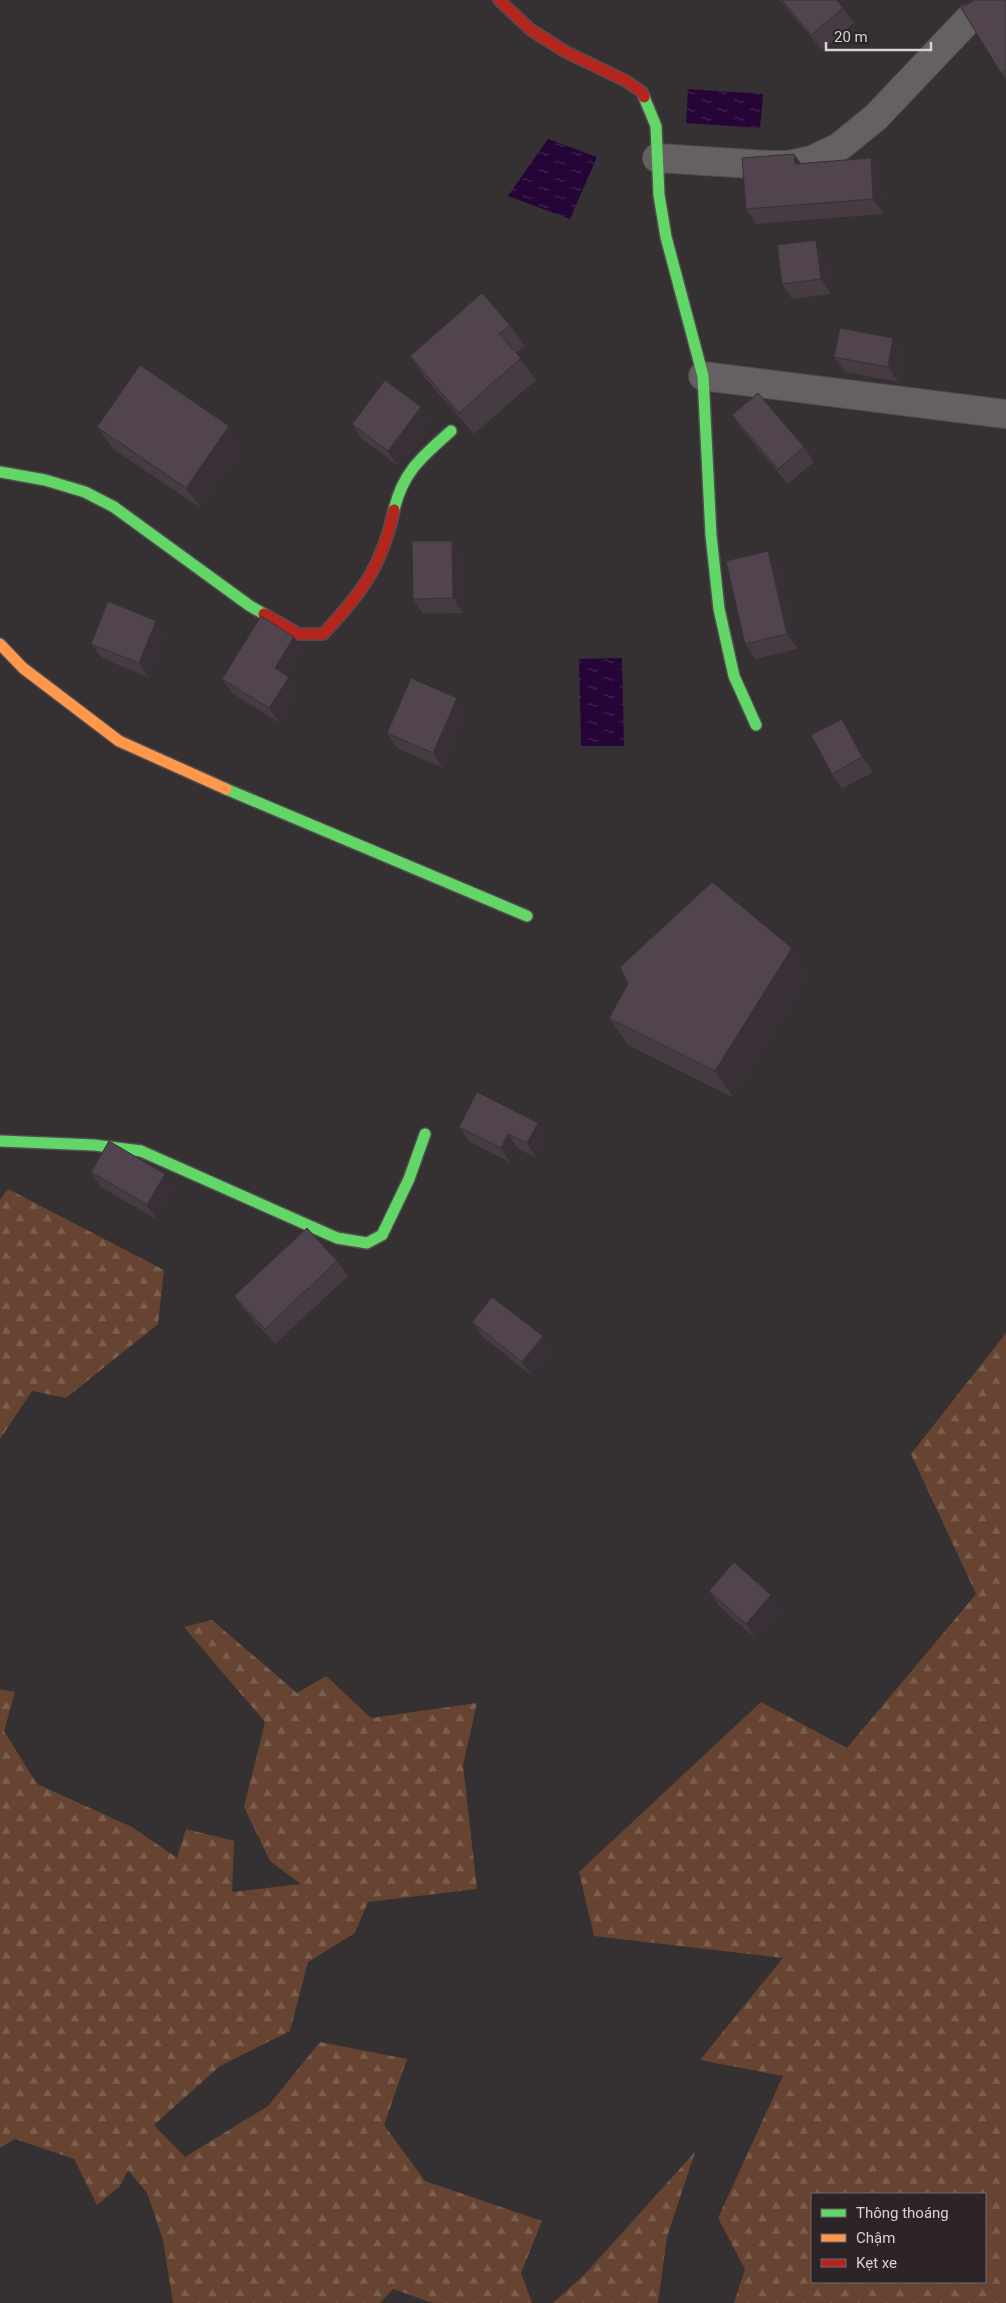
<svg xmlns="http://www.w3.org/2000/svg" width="1006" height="2303" font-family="Roboto,sans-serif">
<defs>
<pattern id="forest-firs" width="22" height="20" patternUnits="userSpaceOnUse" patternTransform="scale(1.25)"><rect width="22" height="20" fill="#664431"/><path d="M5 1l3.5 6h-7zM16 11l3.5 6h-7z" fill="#7b5e4e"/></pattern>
<pattern id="water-ripples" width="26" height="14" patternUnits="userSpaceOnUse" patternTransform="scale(1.25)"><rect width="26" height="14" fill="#250438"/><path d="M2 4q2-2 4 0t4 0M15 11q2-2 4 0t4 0" fill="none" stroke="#442854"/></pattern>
</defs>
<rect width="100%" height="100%" fill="#353031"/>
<path fill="url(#forest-firs)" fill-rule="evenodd" d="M 8,1189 L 164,1270 L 158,1324 L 66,1398 L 32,1391 L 0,1439 L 0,1200 Z
M 1006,1333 L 1006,2303 L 734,2303 L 745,2269 L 718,2218 L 783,2076 L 700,2060 L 783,1958 L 594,1936 L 579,1872 L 761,1702 L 847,1748 L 976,1594 L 911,1454 ZM 812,2194 L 985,2194 L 985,2282 L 812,2282 Z
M 212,1620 L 297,1693 L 326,1676 L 371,1718 L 477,1703 L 463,1765 L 477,1889 L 368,1902 L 355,1933 L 308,1962 L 290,2031 L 220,2066 L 154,2125 L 185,2157 L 268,2106 L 320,2042 L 407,2059 L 384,2125 L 425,2181 L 542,2221 L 521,2273 L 532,2303 L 433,2303 L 393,2289 L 380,2303 L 173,2303 L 163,2240 L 147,2193 L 128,2170 L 120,2186 L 97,2205 L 74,2159 L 15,2139 L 0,2148 L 0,1689 L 15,1692 L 4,1731 L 37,1784 L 132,1827 L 177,1858 L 186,1829 L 234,1841 L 232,1892 L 301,1884 L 270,1861 L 244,1807 L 265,1722 L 184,1627 Z
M 695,2152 L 667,2237 L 658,2303 L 553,2303 L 585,2274 Z"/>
<path fill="url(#water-ripples)" d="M 688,89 L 763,94 L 760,128 L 686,123 Z
M 548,139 L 597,157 L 570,219 L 508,196 Z
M 622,658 L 624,746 L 581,746 L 579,659 Z"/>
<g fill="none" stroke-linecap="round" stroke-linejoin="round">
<defs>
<path id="street" d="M 657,158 L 768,165 L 789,165 L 812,160 L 839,147 L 876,117 L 969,19
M 703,376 L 1006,414"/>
<path id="fast" d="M 644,97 L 656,126 L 659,195 L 666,237 L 703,376 L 711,535 L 719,609 L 734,676 L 756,725
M 0,472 L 45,480 L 85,492 L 114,507 L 250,606 L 264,614
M 394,510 C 403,471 423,456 451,431
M 226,789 L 527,916
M 0,1141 L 94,1145 L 141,1151 L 337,1238 L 367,1243 L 382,1235 L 409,1179 L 425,1134"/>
<path id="slow" d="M 0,644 L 23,668 L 119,741 L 226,789"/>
<path id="jam" d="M 499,0 L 531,30 L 566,52 L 626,81 L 642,92 L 644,97
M 264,614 L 299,634 L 323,634 C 362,593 382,566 394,510"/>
</defs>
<use href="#street" stroke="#514d4e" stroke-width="30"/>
<use href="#fast" stroke="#514d4e" stroke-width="14"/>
<use href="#slow" stroke="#514d4e" stroke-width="14"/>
<use href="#jam" stroke="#514d4e" stroke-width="14"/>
<use href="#street" stroke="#656062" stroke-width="28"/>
<use href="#fast" stroke="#63d668" stroke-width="11"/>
<use href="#slow" stroke="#ff974d" stroke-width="11"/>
<use href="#jam" stroke="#b3261e" stroke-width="11"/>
</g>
<path fill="#463a43" d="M 779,0 L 837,0 L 854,23 L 822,50 Z
M 1006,0 L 1006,80 L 1001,73 Z
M 871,158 L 881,173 L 884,214 L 756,224 L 746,209 L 801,164 Z
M 826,255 L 831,294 L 792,299 L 782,284 Z
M 510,325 L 525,346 L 516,353 L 536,380 L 474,434 L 425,378 L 410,356 Z
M 893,338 L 903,353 L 898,382 L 845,372 L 834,357 Z
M 732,415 L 804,447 L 814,462 L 788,484 L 742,430 Z
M 431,422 L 398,466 L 362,439 L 352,424 Z
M 97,427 L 244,448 L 202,509 L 113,449 Z
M 452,541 L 462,556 L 463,613 L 423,614 L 413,599 Z
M 768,551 L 779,566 L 798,649 L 755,659 L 745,644 Z
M 156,621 L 166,636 L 149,678 L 102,658 L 91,644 Z
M 304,652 L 289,677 L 299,692 L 280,723 L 233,694 L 222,679 Z
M 457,698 L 468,713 L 443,768 L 397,748 L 387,733 Z
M 852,734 L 873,772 L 842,789 L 832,774 Z
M 811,975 L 734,1098 L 628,1045 L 609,1018 L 628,984 Z
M 538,1123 L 548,1138 L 537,1158 L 518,1149 L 511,1163 L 470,1142 L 459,1127 Z
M 91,1172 L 165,1174 L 175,1189 L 157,1220 L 101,1187 Z
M 337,1261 L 348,1276 L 275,1344 L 245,1311 L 234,1296 Z
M 472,1322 L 543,1336 L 553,1351 L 533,1377 L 483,1337 Z
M 709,1591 L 771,1595 L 782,1610 L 756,1639 L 719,1606 Z"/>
<path fill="#393037" d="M 794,154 L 805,169 L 795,164 Z
M 871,158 L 881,173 L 884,214 L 873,199 Z
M 816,240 L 826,255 L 831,294 L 821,279 Z
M 893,338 L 903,353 L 898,382 L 888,367 Z
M 421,407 L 431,422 L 398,466 L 388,451 Z
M 229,426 L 244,448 L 202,509 L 186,488 Z
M 452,541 L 462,556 L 463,613 L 453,598 Z
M 768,551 L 779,566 L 798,649 L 787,634 Z
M 156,621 L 166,636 L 149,678 L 139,663 Z
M 294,637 L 304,652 L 289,677 L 299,692 L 280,723 L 269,708 L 275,668 Z
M 457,698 L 468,713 L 443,768 L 433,753 Z
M 842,719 L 852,734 L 873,772 L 862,757 Z
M 792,948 L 811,975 L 734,1098 L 715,1071 Z
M 538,1123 L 548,1138 L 537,1158 L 527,1143 Z
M 508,1134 L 518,1149 L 511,1163 L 501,1148 Z
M 165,1174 L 175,1189 L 157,1220 L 147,1205 Z
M 543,1336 L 553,1351 L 533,1377 L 522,1362 Z
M 771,1595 L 782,1610 L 756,1639 L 746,1624 Z"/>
<path fill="#51444e" stroke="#393037" d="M 782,0 L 837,0 L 843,8 L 811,35 Z
M 974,0 L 1006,0 L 1006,70 L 1001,73 L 961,8 Z
M 794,154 L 795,164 L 871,158 L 873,199 L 746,209 L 742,158 Z
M 816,240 L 821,279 L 782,284 L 777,245 Z
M 482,293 L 510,325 L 499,334 L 521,358 L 459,413 L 410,356 Z
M 840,328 L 893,338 L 888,367 L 834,357 Z
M 140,365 L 229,426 L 186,488 L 97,427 Z
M 385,380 L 421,407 L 388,451 L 352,424 Z
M 758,393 L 804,447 L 778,469 L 732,415 Z
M 412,541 L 452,541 L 453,598 L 413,599 Z
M 768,551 L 787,634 L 745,644 L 726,561 Z
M 108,601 L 156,621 L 139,663 L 91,644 Z
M 261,616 L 294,637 L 275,668 L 289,677 L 269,708 L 222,679 Z
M 411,678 L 457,698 L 433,753 L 387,733 Z
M 842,719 L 862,757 L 832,774 L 811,735 Z
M 712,882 L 792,948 L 715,1071 L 609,1018 L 628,984 L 620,967 Z
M 477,1092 L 538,1123 L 527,1143 L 508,1134 L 501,1148 L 459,1127 Z
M 109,1141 L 165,1174 L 147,1205 L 91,1172 Z
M 307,1228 L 337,1261 L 265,1329 L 234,1296 Z
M 492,1297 L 543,1336 L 522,1362 L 472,1322 Z
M 734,1562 L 771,1595 L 746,1624 L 709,1591 Z"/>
<rect x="811" y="2193" width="175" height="90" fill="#2d2427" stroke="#716a6c"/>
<rect x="821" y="2209" width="25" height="8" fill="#63d668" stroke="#716a6c"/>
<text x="856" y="2218" font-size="15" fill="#d8d2d3">Thông thoáng</text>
<rect x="821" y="2234" width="25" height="8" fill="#ff974d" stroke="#716a6c"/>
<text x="856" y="2243" font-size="15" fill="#d8d2d3">Chậm</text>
<rect x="821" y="2259" width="25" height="8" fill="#b3261e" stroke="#716a6c"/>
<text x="856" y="2268" font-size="15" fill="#d8d2d3">Kẹt xe</text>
<path d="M826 42v8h105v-8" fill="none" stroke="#d8d2d3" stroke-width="2.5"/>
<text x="834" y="42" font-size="15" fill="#d8d2d3" stroke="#2d2427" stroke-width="4" paint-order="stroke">20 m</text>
</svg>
